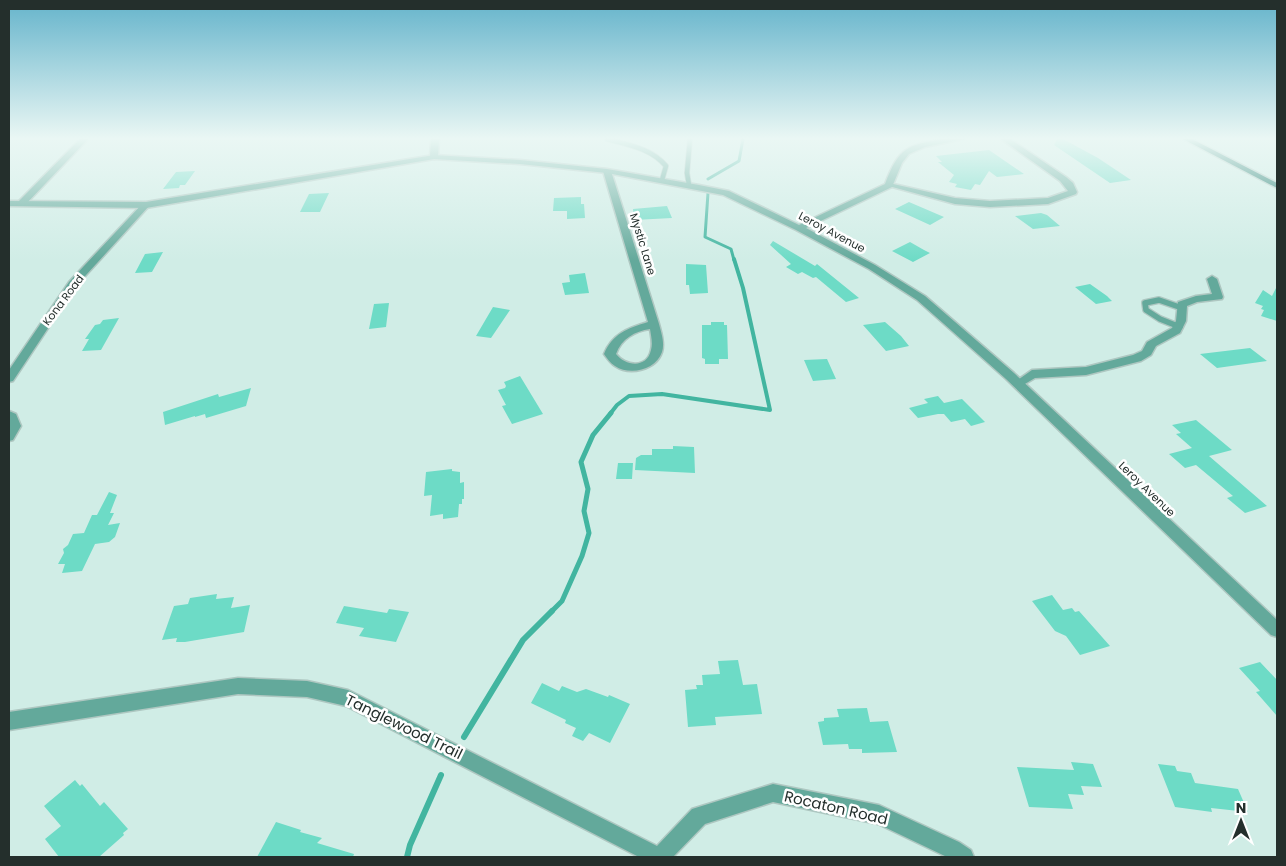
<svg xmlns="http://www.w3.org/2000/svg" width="1286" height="866" font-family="Poppins,sans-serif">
<rect width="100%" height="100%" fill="#d0ede6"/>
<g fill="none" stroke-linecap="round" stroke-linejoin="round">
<path stroke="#42b5a0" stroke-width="3" d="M 708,179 L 739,161 L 743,139
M 708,193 L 705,237 L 731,249 L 734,260"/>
<path stroke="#42b5a0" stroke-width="4" d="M 610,414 L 617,405 L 629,396 L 662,394 L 770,410 L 743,288 L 734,259"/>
<path stroke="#42b5a0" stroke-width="5" d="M 551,612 L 562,601 L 582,556 L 589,533 L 584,511 L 588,489 L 581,462 L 593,435 L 611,413"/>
<path stroke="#42b5a0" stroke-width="6" d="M 464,737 L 523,640 L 552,611
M 407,857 L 410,845 L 441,775"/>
</g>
<path fill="#6ddbc6" d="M 1057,139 L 1063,139 L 1098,158 L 1131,180 L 1110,183 L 1054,145 Z
M 989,150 L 1024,174 L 997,177 L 989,171 L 980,185 L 975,184 L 971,190 L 955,187 L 957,184 L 949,182 L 954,175 L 938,162 L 942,162 L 936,156 Z
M 195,171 L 185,185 L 180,185 L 179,188 L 163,189 L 176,172 Z
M 329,193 L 320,212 L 300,212 L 309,194 Z
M 581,197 L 581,204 L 584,204 L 585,218 L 567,219 L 567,211 L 553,211 L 554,198 Z
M 909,202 L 944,217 L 930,225 L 895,209 Z
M 667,206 L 672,218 L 634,220 L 633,209 Z
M 1041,213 L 1047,215 L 1060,226 L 1033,229 L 1015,216 Z
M 773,241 L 815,266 L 817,264 L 859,298 L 846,302 L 816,277 L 813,278 L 802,272 L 798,274 L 786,267 L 791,264 L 770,245 Z
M 910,242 L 924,250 L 930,253 L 913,262 L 892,251 Z
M 163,252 L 152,272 L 135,273 L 145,254 Z
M 686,264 L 706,265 L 708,293 L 690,294 L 689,285 L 686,285 Z
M 585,273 L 589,293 L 565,295 L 562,283 L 570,282 L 569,275 Z
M 1090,284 L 1107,296 L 1112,301 L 1096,304 L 1075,287 Z
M 1277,286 L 1277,321 L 1261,316 L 1264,310 L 1261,309 L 1263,306 L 1255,303 L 1263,290 L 1272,296 Z
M 389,303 L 386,327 L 369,329 L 374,304 Z
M 493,307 L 510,310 L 491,338 L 476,336 Z
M 119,318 L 101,350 L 82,351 L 89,339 L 85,339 L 95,325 L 100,324 L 103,320 Z
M 711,322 L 724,322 L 724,325 L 727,325 L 728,359 L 719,359 L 719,364 L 705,364 L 705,359 L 702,358 L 702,325 L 711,325 Z
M 885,322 L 901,336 L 909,346 L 886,351 L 863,325 Z
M 1250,348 L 1267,361 L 1217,368 L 1200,354 Z
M 827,359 L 836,379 L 813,381 L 804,360 Z
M 520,376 L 543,414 L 512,424 L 502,406 L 506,405 L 498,390 L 505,388 L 506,386 L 504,382 Z
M 251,388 L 246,406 L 206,418 L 205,414 L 195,417 L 195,416 L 165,425 L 163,412 L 218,394 L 219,397 Z
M 938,396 L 944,403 L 962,399 L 985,422 L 971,426 L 965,419 L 951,422 L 944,414 L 938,414 L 918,418 L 909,408 L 928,403 L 924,399 Z
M 1196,420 L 1232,450 L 1209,456 L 1267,506 L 1245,513 L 1227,498 L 1233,496 L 1196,465 L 1185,468 L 1169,454 L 1192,448 L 1176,434 L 1181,433 L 1172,425 Z
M 673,446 L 694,447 L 695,473 L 635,470 L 636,458 L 641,455 L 652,455 L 652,449 L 673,449 Z
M 618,463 L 633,463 L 632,479 L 616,479 Z
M 452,469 L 452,471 L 460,472 L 460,483 L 464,482 L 464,499 L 462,499 L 462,504 L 459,504 L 458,517 L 443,519 L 443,514 L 430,516 L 432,495 L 424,496 L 426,472 Z
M 109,492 L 117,495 L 110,513 L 114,513 L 108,525 L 120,523 L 115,537 L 109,542 L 95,544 L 82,571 L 62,573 L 65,564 L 58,564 L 64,553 L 63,549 L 68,545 L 73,534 L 84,533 L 92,515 L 97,515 Z
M 217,594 L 216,599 L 234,597 L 231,608 L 250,605 L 244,632 L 185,642 L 176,642 L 177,638 L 162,640 L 174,606 L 188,604 L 190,598 Z
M 1052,595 L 1063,610 L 1072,608 L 1075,612 L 1079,611 L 1110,646 L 1080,655 L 1066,636 L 1055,631 L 1032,601 Z
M 344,606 L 387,613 L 389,609 L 409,612 L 396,642 L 359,636 L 364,628 L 336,623 Z
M 738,660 L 743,685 L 757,684 L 762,714 L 715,717 L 716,725 L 688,727 L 685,690 L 697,689 L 696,685 L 703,685 L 702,675 L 720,674 L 718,661 Z
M 1260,662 L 1277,680 L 1277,716 L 1256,692 L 1260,691 L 1239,668 Z
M 542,683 L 559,691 L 562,686 L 577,692 L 586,689 L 608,697 L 609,695 L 630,704 L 610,743 L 589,733 L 583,741 L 572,736 L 576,728 L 565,723 L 566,720 L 531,703 Z
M 867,708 L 870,722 L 888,721 L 897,752 L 862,753 L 862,749 L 849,749 L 848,744 L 823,745 L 818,722 L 824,721 L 824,718 L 839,717 L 837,709 Z
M 1071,762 L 1093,764 L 1102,787 L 1081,786 L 1084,795 L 1068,794 L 1073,809 L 1029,807 L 1017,767 L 1074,770 Z
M 1158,764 L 1175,766 L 1177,771 L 1191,773 L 1195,783 L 1238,789 L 1248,812 L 1211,808 L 1212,812 L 1175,807 Z
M 75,780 L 80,786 L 82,784 L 100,806 L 104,802 L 128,829 L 123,833 L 124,835 L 99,857 L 59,857 L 45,839 L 61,826 L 44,806 Z
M 276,822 L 301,830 L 300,832 L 322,838 L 317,843 L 354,854 L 353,857 L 257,857 Z"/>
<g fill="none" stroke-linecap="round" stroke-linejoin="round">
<defs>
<path id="service-far1" d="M 607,139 C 628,145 651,148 666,166 L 662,180
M 689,185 L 687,173 L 690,139"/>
<path id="service" d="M 1180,327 L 1160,319 L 1146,310 L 1145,303 L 1159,300 L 1182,308"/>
<path id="minor" d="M 80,139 L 88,139 L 25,205 L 19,205 L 19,201 Z
M 431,139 L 439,139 L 438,157 L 434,159 L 430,157 Z
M 1001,139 L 1010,139 L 1066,177 L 1073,183 L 1077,192 L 1076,194 L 1048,204 L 990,207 L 955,204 L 885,185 L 889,183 L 955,198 L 990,201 L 1048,198 L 1068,191 L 1060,181 Z
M 604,169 L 611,171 L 659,324 C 661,332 665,343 662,352 C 656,370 630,376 615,366 C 610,363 607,358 604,354 C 612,334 628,328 648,322 L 603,171 ZM 650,329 C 651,336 653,343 651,350 C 647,369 625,366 616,354 C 621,339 635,331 650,329 Z
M 143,203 L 150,205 L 76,286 L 13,381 L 9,382 L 9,370 L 69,282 Z
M 1212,276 L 1217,279 L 1223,297 L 1222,299 L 1197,302 L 1187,306 L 1186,321 L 1180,333 L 1156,346 L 1151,355 L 1141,361 L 1086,375 L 1035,378 L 1018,388 L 1012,384 L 1032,370 L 1086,367 L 1133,355 L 1142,351 L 1147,342 L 1172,328 L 1176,321 L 1178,302 L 1196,296 L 1212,294 L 1207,279 Z
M 9,411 L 16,414 L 21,426 L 13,440 L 9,441 Z
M 238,678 L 307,681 L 348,690 L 657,846 L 692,809 L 773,784 L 879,805 L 959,842 L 971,850 L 974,857 L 947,857 L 878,824 L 773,802 L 705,824 L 673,857 L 639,857 L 346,706 L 307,697 L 238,694 L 9,730 L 9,712 Z"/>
<path id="tertiary" d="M 944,139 L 964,139 L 925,147 L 909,154 L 902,163 L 892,187 L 806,228 L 875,265 L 925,296 L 1014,373 L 1277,620 L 1277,637 L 1271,635 L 1006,379 L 917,300 L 869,269 L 796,230 L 723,195 L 607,173 L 520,164 L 434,159 L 146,208 L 9,206 L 9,201 L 146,202 L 434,155 L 520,160 L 607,169 L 699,185 L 729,191 L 799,225 L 885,184 C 899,147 907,145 944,139 Z"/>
<path id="primary" d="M 1183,139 L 1192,139 L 1277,183 L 1277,188 Z"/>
</defs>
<use href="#service-far1" stroke="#aec7c1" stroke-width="6"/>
<use href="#service" stroke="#aec7c1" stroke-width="8"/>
<use href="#minor" stroke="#aec7c1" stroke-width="3"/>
<use href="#tertiary" stroke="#aec7c1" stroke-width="3"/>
<use href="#primary" stroke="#aec7c1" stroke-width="3"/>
<use href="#service-far1" stroke="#63a99b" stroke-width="4.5"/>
<use href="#service" stroke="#63a99b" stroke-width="5.5"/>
<use href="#minor" fill="#63a99b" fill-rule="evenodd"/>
<use href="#tertiary" fill="#63a99b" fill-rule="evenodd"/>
<use href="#primary" fill="#076b5d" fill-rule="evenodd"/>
</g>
<linearGradient id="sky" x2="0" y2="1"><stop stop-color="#65b4cb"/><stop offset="0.53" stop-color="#eaf7f4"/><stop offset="1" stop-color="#eaf7f4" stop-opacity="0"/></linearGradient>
<rect width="1286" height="261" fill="url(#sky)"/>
<g text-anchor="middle" stroke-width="5" stroke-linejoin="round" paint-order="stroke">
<g font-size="11" fill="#242f2c" stroke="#fff">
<text transform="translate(832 232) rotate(28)" y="4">Leroy Avenue</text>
<text transform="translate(643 244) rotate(73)" y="4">Mystic Lane</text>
<text transform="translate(63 300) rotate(-53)" y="4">Kona Road</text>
<text transform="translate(1147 489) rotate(44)" y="4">Leroy Avenue</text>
</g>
<g font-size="15" fill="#242f2c" stroke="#fff">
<text transform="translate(404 727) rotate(26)" y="5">Tanglewood Trail</text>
<text transform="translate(836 808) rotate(13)" y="5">Rocaton Road</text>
</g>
</g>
<rect width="1286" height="866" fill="none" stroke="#242f2c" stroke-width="20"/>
<g transform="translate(1241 821)" stroke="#ffffff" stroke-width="4" paint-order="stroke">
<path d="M0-4L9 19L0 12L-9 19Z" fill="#242f2c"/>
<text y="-8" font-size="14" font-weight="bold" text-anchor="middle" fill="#242f2c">N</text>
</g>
</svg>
